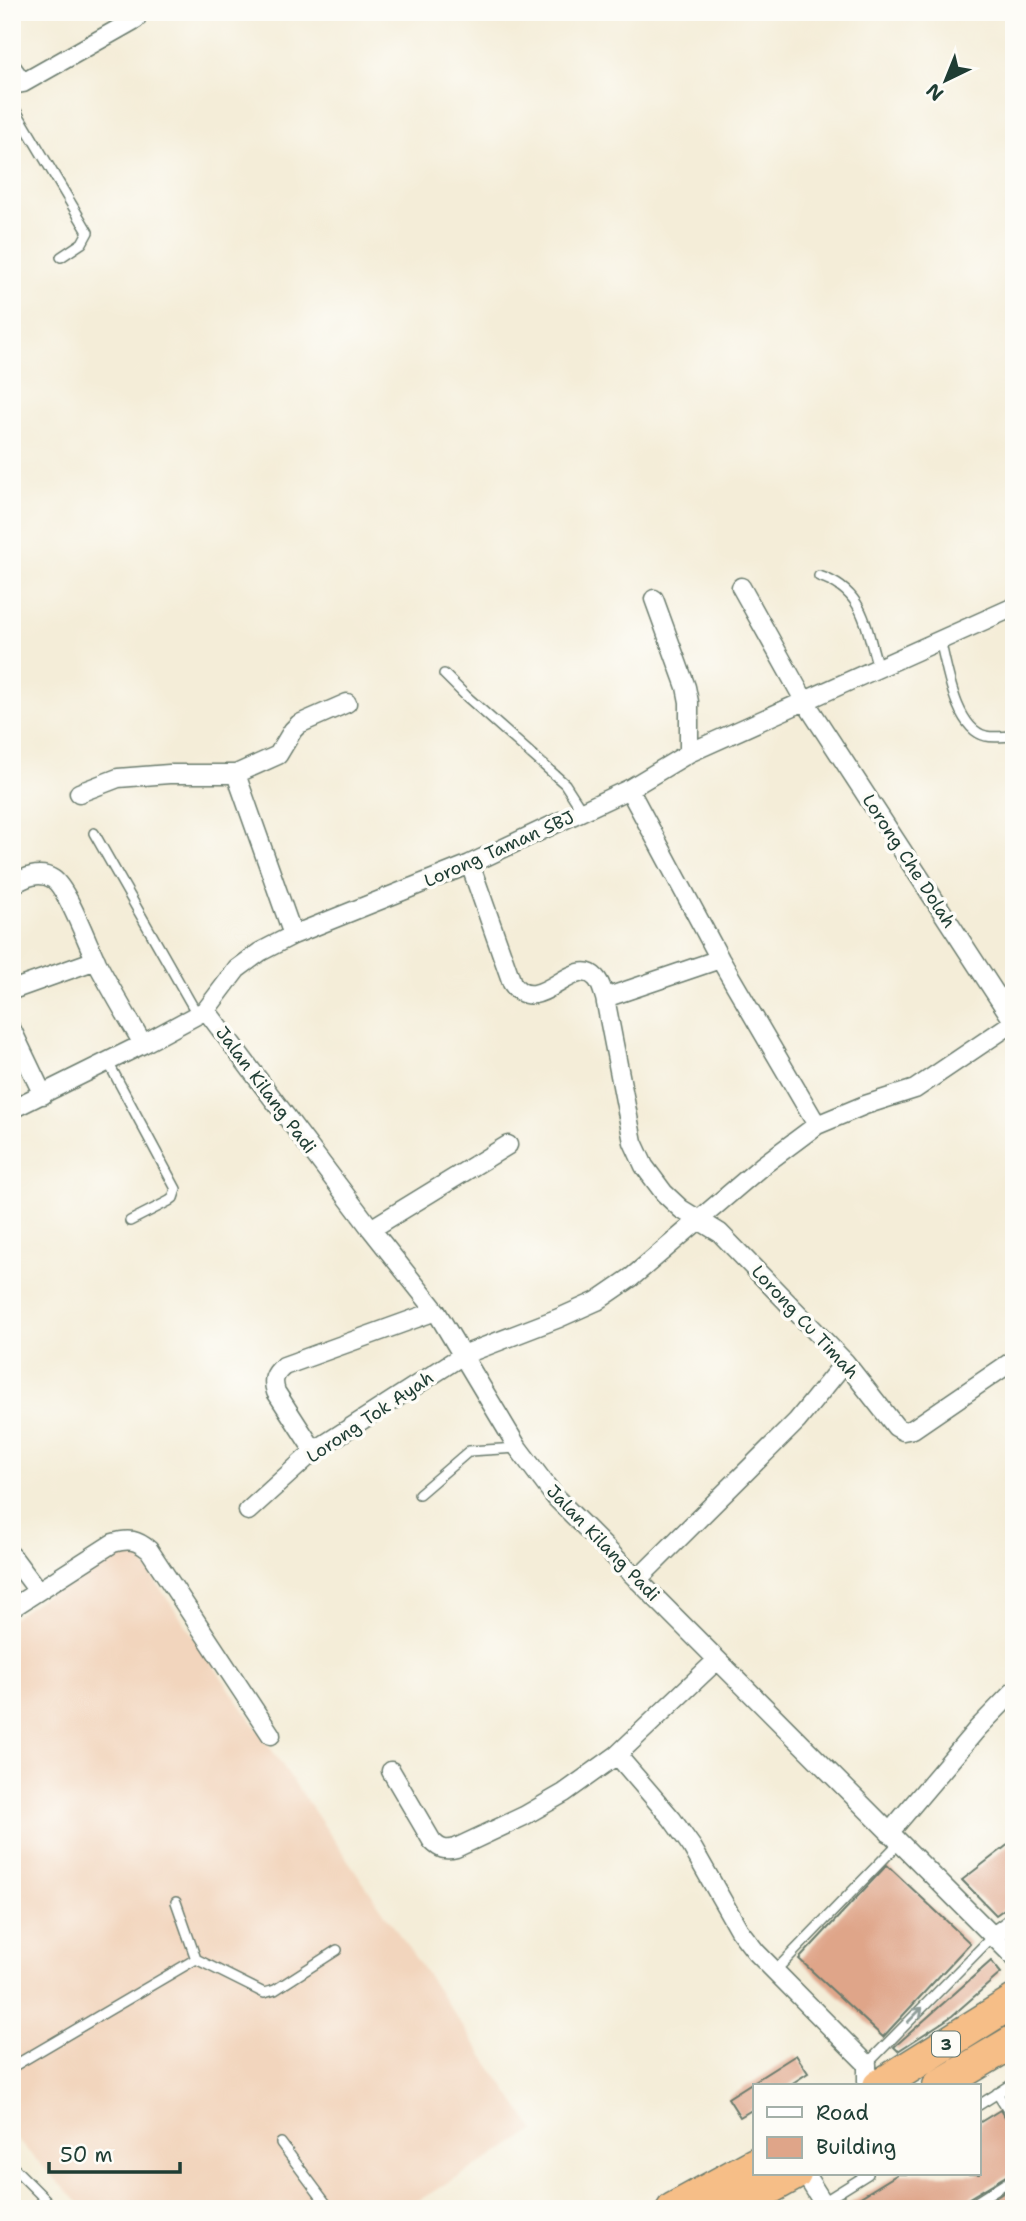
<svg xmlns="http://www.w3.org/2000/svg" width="1026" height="2221" font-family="'Shantell Sans',sans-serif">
<rect width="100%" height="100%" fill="#fdfcf7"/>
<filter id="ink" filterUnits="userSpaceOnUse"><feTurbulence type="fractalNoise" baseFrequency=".0143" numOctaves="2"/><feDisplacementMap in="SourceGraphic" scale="14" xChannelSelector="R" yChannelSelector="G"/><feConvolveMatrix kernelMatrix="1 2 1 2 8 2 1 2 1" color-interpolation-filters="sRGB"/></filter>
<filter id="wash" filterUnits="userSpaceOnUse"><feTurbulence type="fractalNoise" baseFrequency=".00686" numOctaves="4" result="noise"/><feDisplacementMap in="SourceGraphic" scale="28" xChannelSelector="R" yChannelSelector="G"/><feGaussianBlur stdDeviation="1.57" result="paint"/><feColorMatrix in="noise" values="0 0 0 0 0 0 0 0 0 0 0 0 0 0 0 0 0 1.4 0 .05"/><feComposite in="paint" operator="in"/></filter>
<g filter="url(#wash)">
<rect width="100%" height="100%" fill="#f4edd8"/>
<path fill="#f2d5bd" d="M 126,1539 L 535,2131 L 404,2209 L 85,2209 L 12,2135 L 12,1619 Z"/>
<g id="blocks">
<path fill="#dfa589" d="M 1014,1840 L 1014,1902 L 996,1915 L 962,1880 Z
M 887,1865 L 970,1943 L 883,2037 L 799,1959 Z
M 991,1961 L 1001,1973 L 952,2016 L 898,2051 L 894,2047 Z
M 796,2055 L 808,2073 L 788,2086 L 755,2086 L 755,2108 L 740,2117 L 728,2098 Z
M 1000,2110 L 1009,2124 L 1014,2127 L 1014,2171 L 961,2203 L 958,2209 L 841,2209 L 898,2174 L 979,2174 L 979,2123 Z
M 1014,2186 L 1014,2209 L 978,2209 Z"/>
</g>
</g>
<g filter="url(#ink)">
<use href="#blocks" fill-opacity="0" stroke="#6a7b6d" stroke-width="2"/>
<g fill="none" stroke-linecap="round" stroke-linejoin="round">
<defs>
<path id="lane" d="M 12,104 L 88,232 L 82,243 L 61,257
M 819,576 C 865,591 865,626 878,667
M 940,640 C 947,666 955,729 986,736 C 994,738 1005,736 1014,736
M 444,674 L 466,696 L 565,784 L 583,812
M 94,833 L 197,1014
M 108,1062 L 176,1189 L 173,1198 L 169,1201 L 130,1221
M 419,1494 L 469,1451 L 518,1448
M 176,1902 L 196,1959 L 264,1993 L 275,1990 L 337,1950
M 775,1971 L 899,1843
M 867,2064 L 992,1937
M 12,2067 L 196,1959
M 997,2093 L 1014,2120
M 979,2105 L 1014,2083
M 281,2143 L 330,2209
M 12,2166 L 55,2209
M 812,2209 L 868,2174
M 965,2209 L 1014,2178"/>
<path id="street" d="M 12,68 L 23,83
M 12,85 L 23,83 L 136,19
M 741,587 L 804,700 L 1014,1022
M 654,599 L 686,687 L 689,702 L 689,753
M 236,774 L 293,935
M 79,793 L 118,778 L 169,774 L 236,774 L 278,755 L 293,730 L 299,724 L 347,703
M 470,864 L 512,983 C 537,1020 574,953 596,978 C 601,983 603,992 605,998 L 633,1142 L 644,1166 L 664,1193 L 681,1209 L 720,1233 L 845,1362 L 896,1427 L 903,1431 L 913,1429 L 1014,1360
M 12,885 C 24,878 39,870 53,879 C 67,888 87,942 95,959 C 110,988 127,1016 143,1044
M 12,990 L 96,960
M 605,998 L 720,959
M 206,1010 L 371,1229 L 436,1311 L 518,1448 L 555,1497 L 1014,1957
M 12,1030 L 43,1095
M 12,1109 L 143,1044 L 206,1010 L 237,969 L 260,952 L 293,935 L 470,864 L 629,789 L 689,753 L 1014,607
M 817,1125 L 865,1105 L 915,1089 L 1014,1022
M 371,1229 L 508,1145
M 314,1451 L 276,1392 C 272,1380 274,1374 284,1366 L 436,1311
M 248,1511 L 314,1451 L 463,1355 L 559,1318 L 597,1301 L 632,1277 L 762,1166 L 817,1125 L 720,959 L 629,789
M 12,1556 L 38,1591
M 637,1580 L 797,1421 L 845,1362
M 12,1608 L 113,1543 C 129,1538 137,1540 149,1550 L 271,1735
M 617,1755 L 672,1819 L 692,1847 L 739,1930 L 756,1952 L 867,2064 L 867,2086
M 391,1771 L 432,1841 C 440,1849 445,1851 456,1848 L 524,1816 L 564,1793 L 617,1755 L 717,1660
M 889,1833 L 978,1728 L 1014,1691
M 992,1937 L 1014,1921
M 805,2174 L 827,2209"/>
<path id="highway" d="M 879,2086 L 1014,2001
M 939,2086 L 1014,2041
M 673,2209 L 755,2164
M 732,2209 L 795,2174"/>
</defs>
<use href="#lane" stroke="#6a7b6d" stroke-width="12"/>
<use href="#street" stroke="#6a7b6d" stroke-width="21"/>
<use href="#highway" stroke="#6a7b6d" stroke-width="35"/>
<use href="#lane" stroke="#fff" stroke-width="9"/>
<use href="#street" stroke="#fff" stroke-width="18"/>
<use href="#highway" stroke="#f6be87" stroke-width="32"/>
</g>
<defs><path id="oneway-shaft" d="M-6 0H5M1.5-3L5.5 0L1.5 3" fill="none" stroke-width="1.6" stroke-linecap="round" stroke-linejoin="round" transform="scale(1.75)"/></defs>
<use stroke="#8f9e9a" href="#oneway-shaft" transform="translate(915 2015) rotate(-45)"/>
</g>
<g text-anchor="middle" stroke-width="7" stroke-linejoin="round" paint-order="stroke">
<rect fill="#fdfcf7" stroke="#62766e" stroke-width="2" x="932" y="2031.5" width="28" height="25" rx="5"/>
<g font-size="16" font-weight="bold" fill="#1f3d34">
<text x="946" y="2050">3</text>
</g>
<g font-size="18" fill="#1f3d34" stroke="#fdfcf7">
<text transform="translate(499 849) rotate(-24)" y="6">Lorong Taman SBJ</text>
<text transform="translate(909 861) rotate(57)" y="6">Lorong Che Dolah</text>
<text transform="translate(266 1090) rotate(53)" y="6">Jalan Kilang Padi</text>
<text transform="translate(805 1322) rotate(47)" y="6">Lorong Cu Timah</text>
<text transform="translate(370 1417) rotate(-34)" y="6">Lorong Tok Ayah</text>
<text transform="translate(603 1543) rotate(46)" y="6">Jalan Kilang Padi</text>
</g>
</g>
<rect width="1026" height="2221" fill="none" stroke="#fdfcf7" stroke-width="42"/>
<rect x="753" y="2084" width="228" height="91" fill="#fdfcf7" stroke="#a4b0a9" stroke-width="2"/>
<rect x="767" y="2107" width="35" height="10" fill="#ffffff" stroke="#a4b0a9" stroke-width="2"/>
<text x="816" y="2120" font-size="21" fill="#1f3d34">Road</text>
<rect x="767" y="2137" width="35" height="21" fill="#dfa589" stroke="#a4b0a9" stroke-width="2"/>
<text x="816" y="2154" font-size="21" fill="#1f3d34">Building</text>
<g transform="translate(946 80) rotate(223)" stroke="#fdfcf7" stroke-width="5" paint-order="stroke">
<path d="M0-5L12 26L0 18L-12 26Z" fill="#1f3d34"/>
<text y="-10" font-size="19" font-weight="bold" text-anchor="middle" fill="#1f3d34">N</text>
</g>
<path d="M49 2162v10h131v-10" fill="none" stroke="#1f3d34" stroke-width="3.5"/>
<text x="60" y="2162" font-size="21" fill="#1f3d34" stroke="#fdfcf7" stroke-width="5" paint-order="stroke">50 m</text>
</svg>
